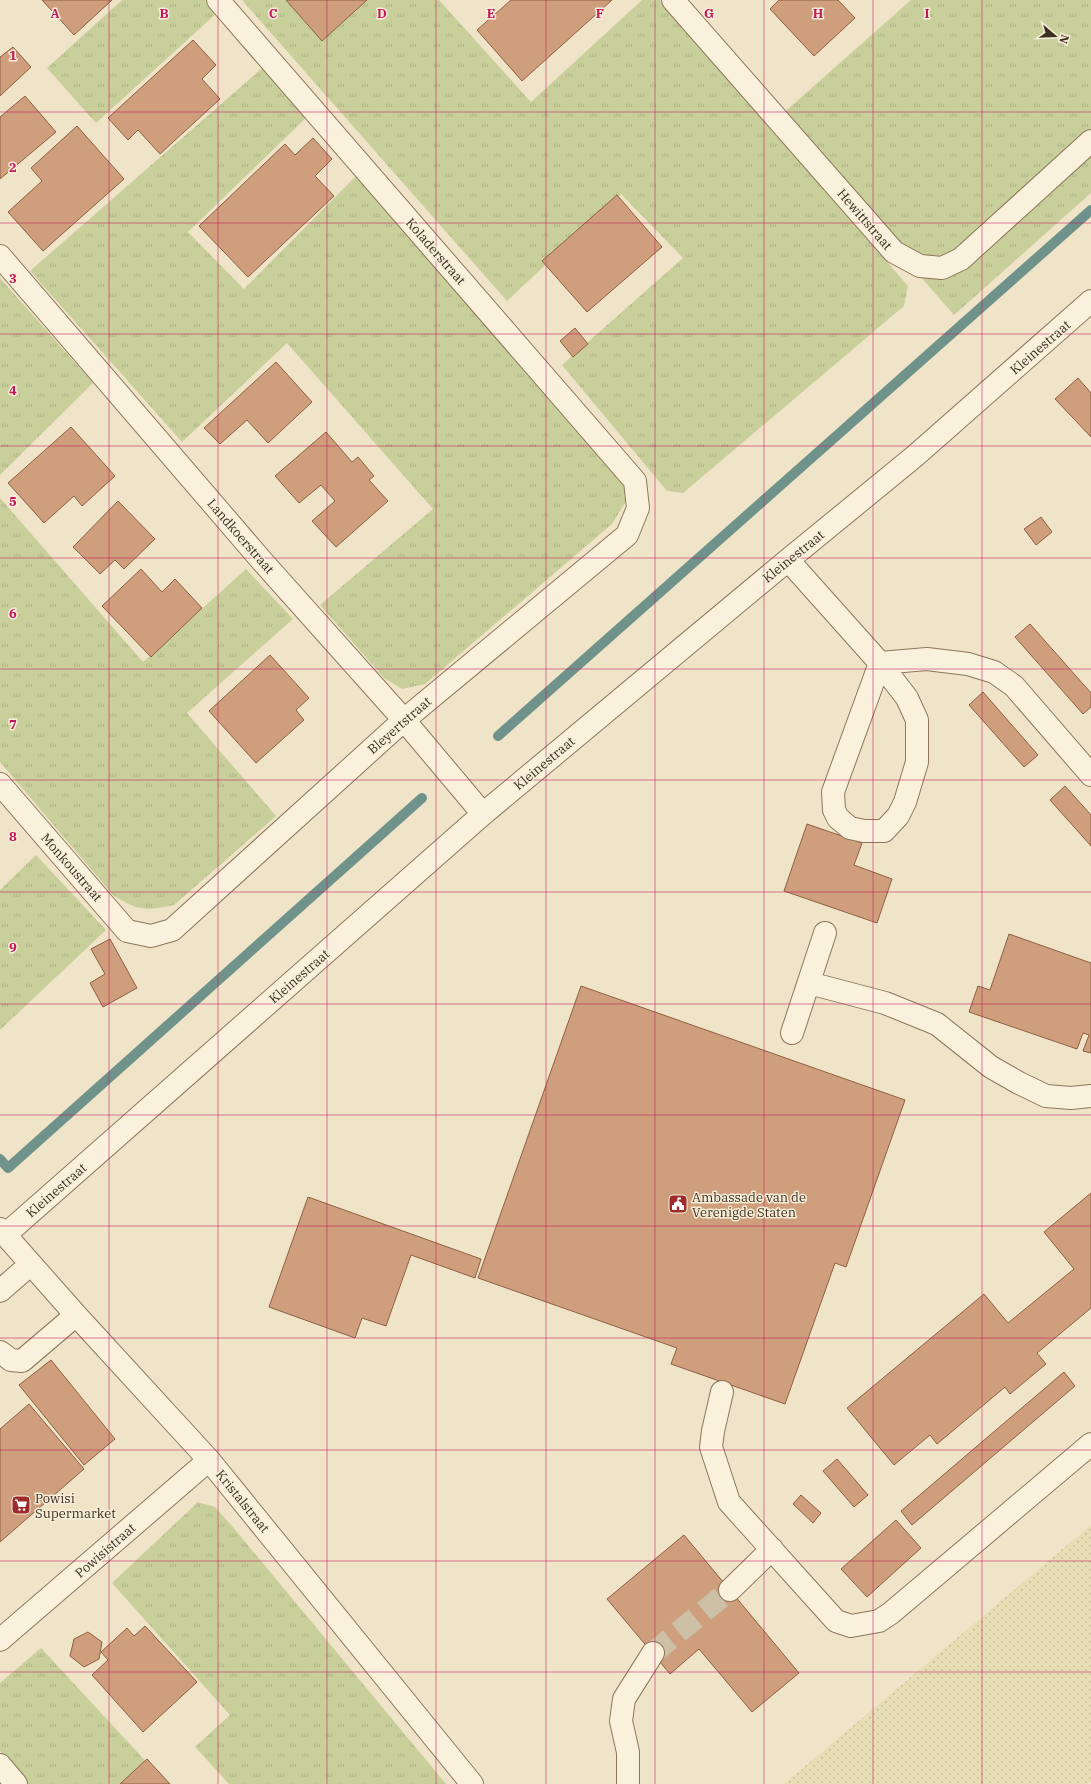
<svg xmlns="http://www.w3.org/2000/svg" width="1091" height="1784" font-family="'IBM Plex Serif',serif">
<defs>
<pattern id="farmland-dots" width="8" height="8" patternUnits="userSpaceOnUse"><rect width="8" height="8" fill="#e6deb5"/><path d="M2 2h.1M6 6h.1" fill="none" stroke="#c6bf9b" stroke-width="1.8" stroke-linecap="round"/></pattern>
<pattern id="grass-tufts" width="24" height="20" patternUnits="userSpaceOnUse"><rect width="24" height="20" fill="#c9cf9b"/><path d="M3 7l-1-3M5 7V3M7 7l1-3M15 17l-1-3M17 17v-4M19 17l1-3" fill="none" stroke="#aeb285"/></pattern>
</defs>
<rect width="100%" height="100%" fill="#f0e4c8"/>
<path fill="url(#farmland-dots)" d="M 1091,1525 L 1091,1781 L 1087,1784 L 784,1784 Z"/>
<path fill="url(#grass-tufts)" d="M 122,0 L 208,0 L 218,12 L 96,123 L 47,68 Z
M 242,0 L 439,0 L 531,102 L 642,0 L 660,0 L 908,286 L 904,306 L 683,493 L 667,491 L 562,365 L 683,258 L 621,194 L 507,301 Z
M 911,0 L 1091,0 L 1091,193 L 954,315 L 780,116 Z
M 267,64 L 310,114 L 188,232 L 244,289 L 358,174 L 626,475 L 628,498 L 612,524 L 425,684 L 402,689 L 384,678 L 320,605 L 433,509 L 287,343 L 182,442 L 30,271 Z
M 0,278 L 93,383 L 0,475 Z
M 0,498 L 143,662 L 246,569 L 293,619 L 187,713 L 276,816 L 174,905 C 145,911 138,911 113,895 L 0,762 Z
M 36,855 L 106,930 L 0,1030 L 0,890 Z
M 198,1502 L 215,1507 L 232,1526 L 446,1784 L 229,1784 L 195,1747 L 230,1715 L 112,1583 Z
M 41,1648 L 152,1768 L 135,1784 L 28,1784 L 0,1751 L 0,1683 Z"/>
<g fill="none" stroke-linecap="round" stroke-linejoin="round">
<path stroke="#6f938a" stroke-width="10" d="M 498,736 L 1091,210
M 0,1159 L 8,1168 L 422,798"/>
</g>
<path fill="#cf9f7d" stroke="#8d5f41" d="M 42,0 L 112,0 L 74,35 Z
M 286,0 L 367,0 L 322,41 Z
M 511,0 L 612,0 L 522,81 L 477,30 Z
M 779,0 L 838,0 L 855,18 L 814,56 L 770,9 Z
M 193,40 L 216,65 L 202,79 L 220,99 L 160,154 L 138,130 L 128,140 L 108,118 Z
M 13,47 L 31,67 L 0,96 L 0,57 Z
M 25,96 L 56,132 L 0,179 L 0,117 Z
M 77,126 L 124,179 L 43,251 L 8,212 L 42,181 L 31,168 Z
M 313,138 L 332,159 L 315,176 L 334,196 L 248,277 L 199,226 L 285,144 L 295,155 Z
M 617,195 L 662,247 L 587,312 L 542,261 Z
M 575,328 L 588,344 L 573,357 L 560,341 Z
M 276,362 L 312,402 L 268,443 L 247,420 L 220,444 L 204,428 Z
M 1078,378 L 1091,393 L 1091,437 L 1055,399 Z
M 71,427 L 115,476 L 82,506 L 74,496 L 44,523 L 8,483 Z
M 326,432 L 352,462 L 358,457 L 374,476 L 369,480 L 388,501 L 336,547 L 312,521 L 335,501 L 321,485 L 299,503 L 275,476 Z
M 118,501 L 155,539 L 124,569 L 115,560 L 100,574 L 73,547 Z
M 1041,517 L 1052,532 L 1036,545 L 1024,529 Z
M 141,569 L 162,592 L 175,579 L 202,608 L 151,657 L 102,606 Z
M 1030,624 L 1091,693 L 1091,707 L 1083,714 L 1015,637 Z
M 270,655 L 309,698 L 296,710 L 304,720 L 256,763 L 209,711 Z
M 983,692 L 1038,755 L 1024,767 L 969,705 Z
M 1065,786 L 1091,815 L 1091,846 L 1050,800 Z
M 807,824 L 862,843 L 854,865 L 892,879 L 877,923 L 784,891 Z
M 1009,934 L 1091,963 L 1091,1053 L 1083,1051 L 1089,1035 L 1083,1033 L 1077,1049 L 969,1012 L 978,986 L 990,990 Z
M 110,939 L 137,988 L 103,1007 L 90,983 L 105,974 L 91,949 Z
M 581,986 L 905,1100 L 846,1267 L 835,1263 L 785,1404 L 671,1364 L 677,1348 L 478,1278 Z
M 1091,1193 L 1091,1308 L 1037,1353 L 1046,1364 L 1010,1394 L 1005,1387 L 937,1444 L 930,1435 L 894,1465 L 847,1408 L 984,1294 L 1008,1323 L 1074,1269 L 1044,1232 Z
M 308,1197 L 481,1259 L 475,1278 L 411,1255 L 386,1326 L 362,1318 L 355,1338 L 269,1307 Z
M 51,1360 L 115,1439 L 84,1465 L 19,1385 Z
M 1064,1372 L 1075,1386 L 912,1525 L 901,1511 Z
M 29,1404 L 84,1469 L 0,1542 L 0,1429 Z
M 837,1459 L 868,1495 L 854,1507 L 823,1471 Z
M 801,1495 L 821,1513 L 813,1523 L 793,1504 Z
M 896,1520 L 921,1548 L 867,1597 L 841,1569 Z
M 684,1535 L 799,1673 L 752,1712 L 699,1649 L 670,1674 L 607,1599 Z
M 145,1626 L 197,1682 L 143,1732 L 92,1675 L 108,1660 L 101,1652 L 127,1628 L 134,1636 Z
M 88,1632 L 102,1642 L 99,1659 L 84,1667 L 70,1656 L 74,1639 Z
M 147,1759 L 170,1784 L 120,1784 Z"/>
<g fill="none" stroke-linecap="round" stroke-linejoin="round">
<path stroke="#ccc0a6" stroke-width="22" stroke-dasharray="22 11" stroke-linecap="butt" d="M 653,1653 L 730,1590"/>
<defs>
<path id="minor" d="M 673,0 L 894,252 L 920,266 L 942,268 L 961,259 L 1091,141
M 0,256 L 262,561 L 404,720 L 483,814
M 788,560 L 880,663 L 907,698 L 917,720 L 917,762 L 905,802 L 898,816 L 884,831 L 864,831 L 850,828 L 838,818 L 834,810 L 833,792 L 880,663
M 880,663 L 927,659 L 968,664 L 994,672 L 1014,686 L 1091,775
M 0,784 L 127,931 L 151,936 L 172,930 L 404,720 L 627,535 L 638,508 L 635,481 L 218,0
M 809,983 L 885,1003 L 937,1024 L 991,1067 L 1019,1083 L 1046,1096 L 1071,1098 L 1091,1096
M 792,1033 L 825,933
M 0,1229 L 76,1315 L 209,1460 L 472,1784
M 5,1235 L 483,814 L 788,560 L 915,456 L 1091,301
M 0,1291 L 31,1264
M 0,1352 L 11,1360 L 22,1361 L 76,1315
M 722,1392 L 713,1431 L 711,1447 L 729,1502 L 836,1621 L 851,1626 L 879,1621 L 891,1613 L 1091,1444
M 730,1590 L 772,1549
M 0,1640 L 209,1460
M 0,1765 L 16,1784
M 628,1784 L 628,1752 L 621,1721 L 624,1699 L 653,1653"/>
</defs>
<use href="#minor" stroke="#8d765c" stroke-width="24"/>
<use href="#minor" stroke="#faf1dc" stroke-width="22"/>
</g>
<path fill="none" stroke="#c2185b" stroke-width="1" stroke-opacity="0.55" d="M 109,0 L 109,1784M 218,0 L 218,1784M 327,0 L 327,1784M 436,0 L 436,1784M 546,0 L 546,1784M 655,0 L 655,1784M 764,0 L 764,1784M 873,0 L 873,1784M 982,0 L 982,1784M 0,112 L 1091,112M 0,223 L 1091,223M 0,334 L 1091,334M 0,446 L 1091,446M 0,558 L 1091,558M 0,669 L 1091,669M 0,780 L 1091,780M 0,892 L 1091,892M 0,1004 L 1091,1004M 0,1115 L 1091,1115M 0,1226 L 1091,1226M 0,1338 L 1091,1338M 0,1450 L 1091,1450M 0,1561 L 1091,1561M 0,1672 L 1091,1672"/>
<defs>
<symbol id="civic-square" viewBox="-11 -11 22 22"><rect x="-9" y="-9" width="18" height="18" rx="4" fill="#9e2a2b" stroke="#f7eed8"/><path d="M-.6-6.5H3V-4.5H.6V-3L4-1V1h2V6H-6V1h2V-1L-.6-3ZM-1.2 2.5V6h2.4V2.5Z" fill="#fff"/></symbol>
<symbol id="supermarket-square" viewBox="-11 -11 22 22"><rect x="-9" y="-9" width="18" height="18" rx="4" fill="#9e2a2b" stroke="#f7eed8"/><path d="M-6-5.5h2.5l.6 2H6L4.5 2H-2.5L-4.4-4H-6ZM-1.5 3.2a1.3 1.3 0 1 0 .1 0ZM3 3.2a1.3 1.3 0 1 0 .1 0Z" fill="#fff"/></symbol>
</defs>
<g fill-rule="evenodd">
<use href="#civic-square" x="667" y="1193" width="22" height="22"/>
<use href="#supermarket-square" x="10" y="1494" width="22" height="22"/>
</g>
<g text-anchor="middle" stroke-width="3" stroke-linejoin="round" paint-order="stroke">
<g font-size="13" fill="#3d2e20" stroke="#f7eed8">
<text transform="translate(865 219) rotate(49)" y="5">Hewittstraat</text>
<text transform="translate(436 251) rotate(49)" y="5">Koladerstraat</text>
<text transform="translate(1040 347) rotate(-41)" y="5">Kleinestraat</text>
<text transform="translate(241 536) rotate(49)" y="5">Landkoerstraat</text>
<text transform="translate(793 556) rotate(-39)" y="5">Kleinestraat</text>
<text transform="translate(399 725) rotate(-41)" y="5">Bleyertstraat</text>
<text transform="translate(544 763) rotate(-40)" y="5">Kleinestraat</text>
<text transform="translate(72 867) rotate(49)" y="5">Monkoustraat</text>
<text transform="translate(299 976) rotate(-41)" y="5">Kleinestraat</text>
<text transform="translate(56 1190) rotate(-41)" y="5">Kleinestraat</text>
<text transform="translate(243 1501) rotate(51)" y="5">Kristalstraat</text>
<text transform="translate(105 1550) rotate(-41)" y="5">Powisistraat</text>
</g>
<g font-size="13" fill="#3d2e20" stroke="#f7eed8" text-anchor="start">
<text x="692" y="1202">Ambassade van de<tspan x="692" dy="15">Verenigde Staten</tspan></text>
<text x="35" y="1503">Powisi<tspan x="35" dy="15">Supermarket</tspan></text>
</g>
</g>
<g font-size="13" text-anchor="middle" font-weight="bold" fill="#c2185b" stroke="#f7eed8" stroke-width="3" stroke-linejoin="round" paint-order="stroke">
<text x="55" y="18">A</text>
<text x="164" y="18">B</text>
<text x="273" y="18">C</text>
<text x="382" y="18">D</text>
<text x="491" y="18">E</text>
<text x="600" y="18">F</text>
<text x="709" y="18">G</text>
<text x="818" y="18">H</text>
<text x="927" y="18">I</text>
<text x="13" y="60">1</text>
<text x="13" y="172">2</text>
<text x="13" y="283">3</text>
<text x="13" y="395">4</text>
<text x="13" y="506">5</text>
<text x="13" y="618">6</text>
<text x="13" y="729">7</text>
<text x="13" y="841">8</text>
<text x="13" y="952">9</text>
</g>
<g transform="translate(1055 36) rotate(109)" stroke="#f7eed8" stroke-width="3" paint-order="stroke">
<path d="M0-3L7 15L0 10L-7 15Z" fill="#3d2e20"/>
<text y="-6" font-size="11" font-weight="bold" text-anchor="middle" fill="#3d2e20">N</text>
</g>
</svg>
